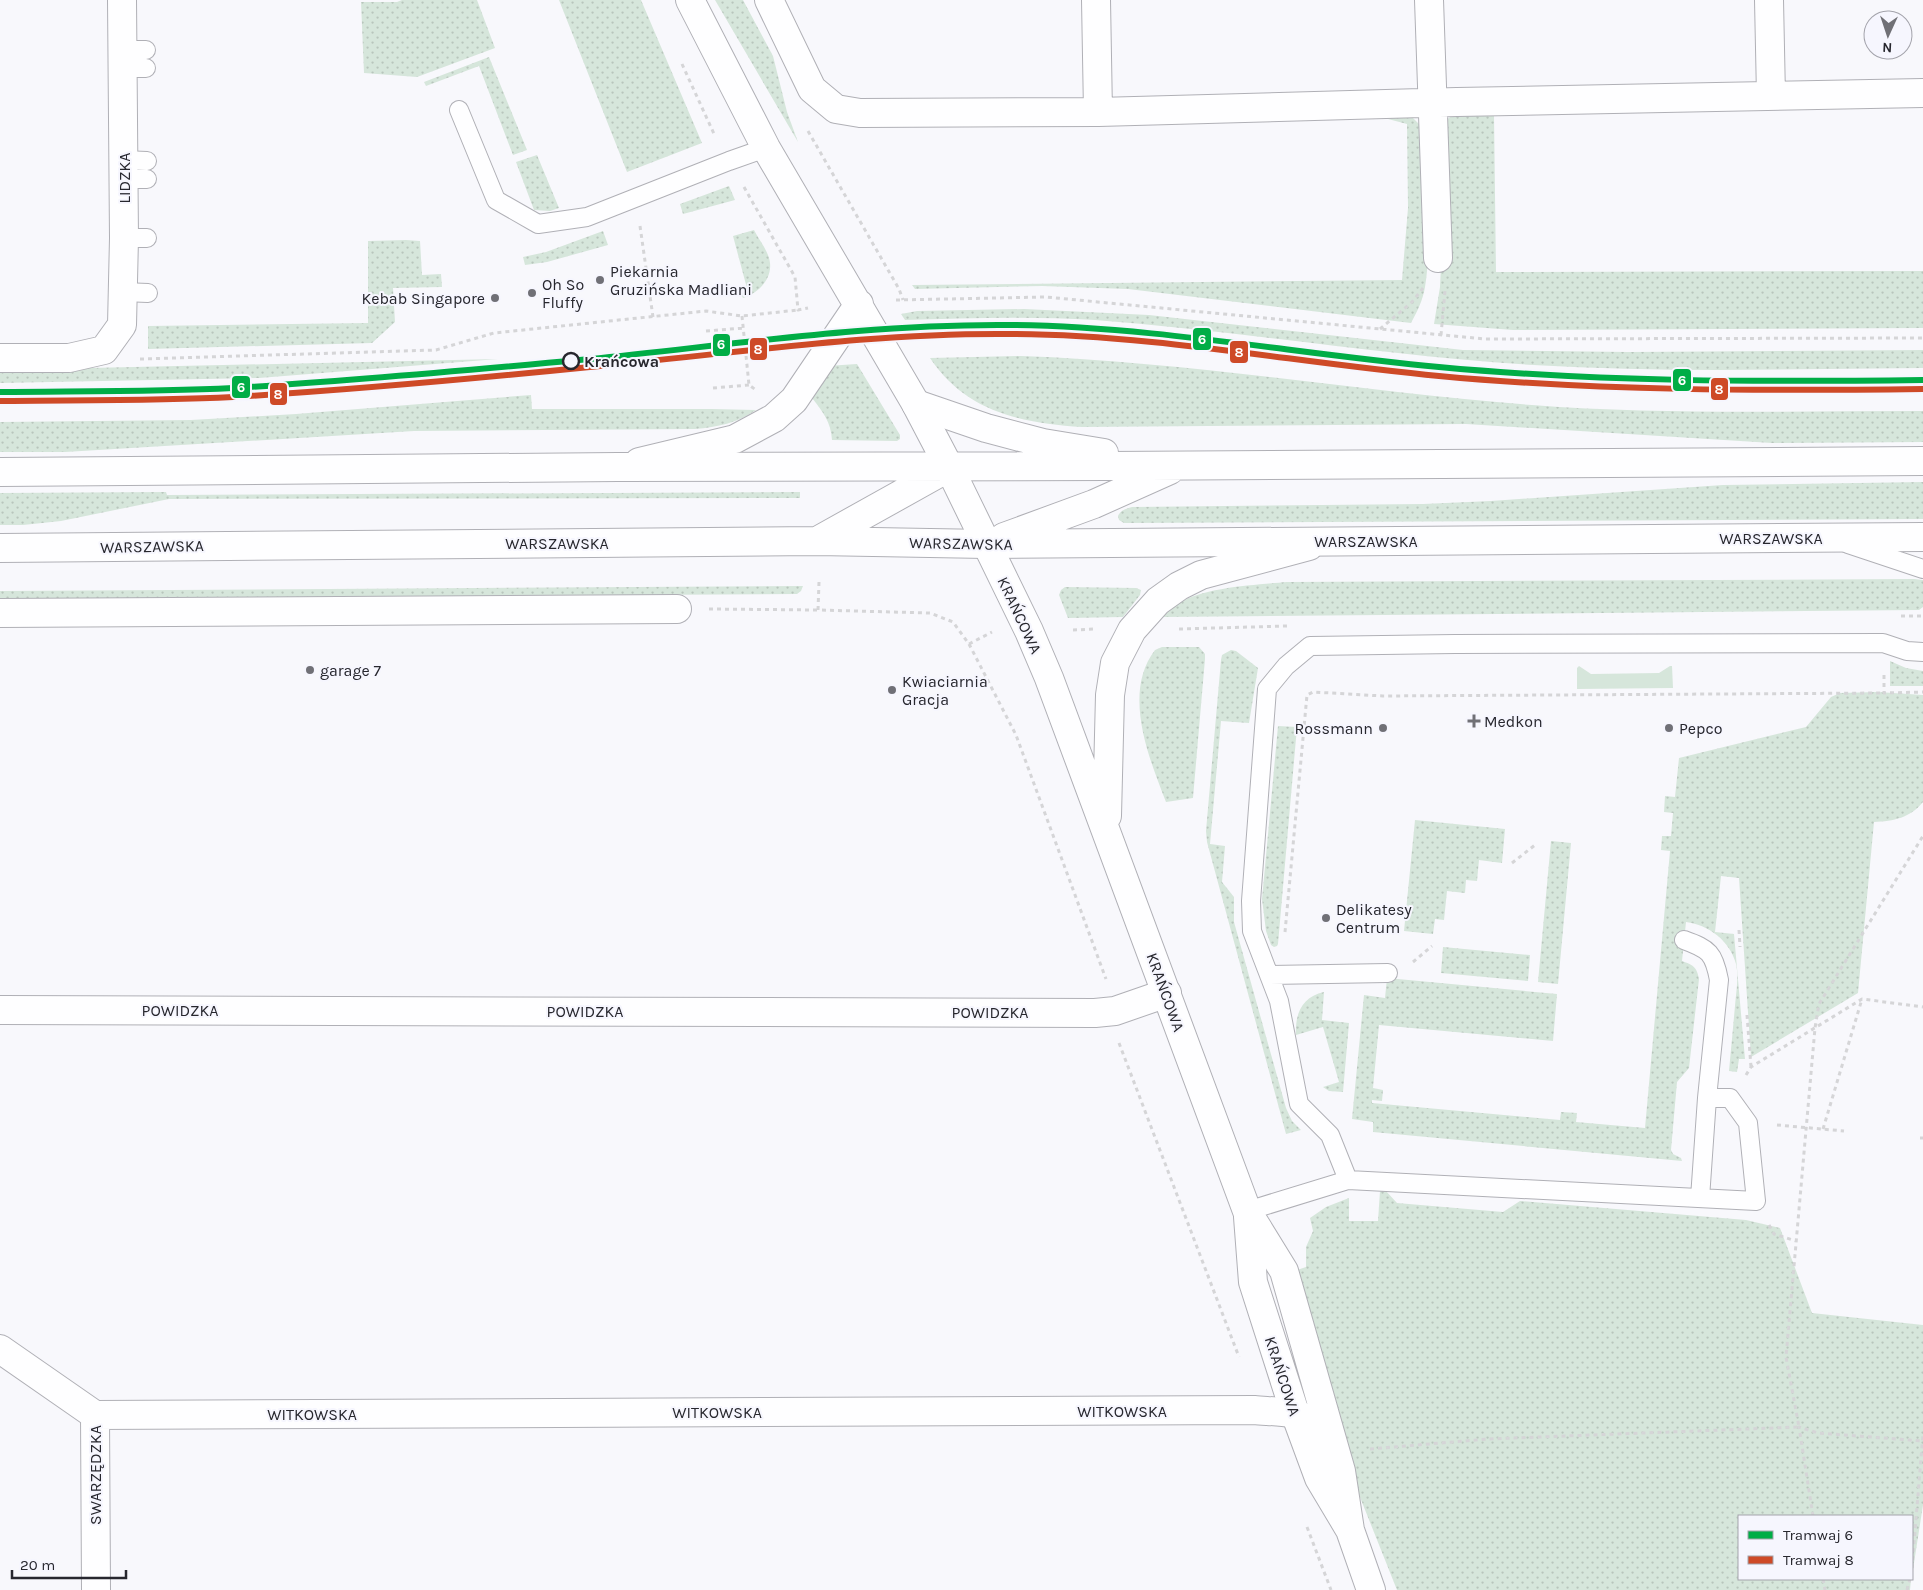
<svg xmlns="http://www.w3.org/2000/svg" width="1923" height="1590" font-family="Karla,sans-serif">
<defs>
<pattern id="grass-dots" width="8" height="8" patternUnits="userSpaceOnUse" patternTransform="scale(1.25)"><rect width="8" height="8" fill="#d6e6db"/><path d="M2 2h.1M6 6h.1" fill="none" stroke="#b8c5bc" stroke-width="1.8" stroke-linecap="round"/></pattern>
</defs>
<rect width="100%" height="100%" fill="#f8f8fc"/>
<path fill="url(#grass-dots)" d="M 402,0 L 477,0 L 495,48 L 417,77 L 364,73 L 361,2 L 397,2 Z
M 559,0 L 641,0 L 702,143 L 627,172 Z
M 715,0 L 743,0 L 773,56 L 787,112 L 798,142 Z
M 489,57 L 527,150 L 513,155 L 479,66 L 426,86 L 424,82 Z
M 1369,114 L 1412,117 L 1421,126 C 1424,175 1433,239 1425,287 C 1423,300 1417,312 1411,323 L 1128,289 L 1042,286 L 915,289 L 912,285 L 1402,280 L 1408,208 L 1407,124 Z
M 1453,115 L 1494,115 L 1496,272 L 1923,271 L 1923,328 L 1513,330 L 1434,324 L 1440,287 L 1442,245 L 1441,124 Z
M 537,155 L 559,208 L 550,211 L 534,210 L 516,162 Z
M 729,186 L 735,200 L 683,214 L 680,204 Z
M 754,230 C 759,240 769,252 770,263 C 772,280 757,294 743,298 L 741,294 L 748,292 L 733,236 Z
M 603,231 L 608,245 L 547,262 L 525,265 L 523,257 L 546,252 Z
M 406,240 L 420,241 L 422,275 L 441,274 L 442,287 L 393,288 L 395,322 L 372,343 L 148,349 L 148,326 L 368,323 L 368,241 Z
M 1024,309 L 1149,315 L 1463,350 L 1629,352 L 1923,350 L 1923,368 C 1793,369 1663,373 1533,365 C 1387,356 1241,331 1095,320 C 1031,316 968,318 905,320 L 901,314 L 917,311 Z
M 1021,356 C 1192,362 1361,392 1532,405 C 1662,415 1793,411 1923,411 L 1923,442 L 1772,443 L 1466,424 L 1082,427 C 1021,423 966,412 930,358 Z
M 498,359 L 259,378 L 0,383 L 0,370 Z
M 857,364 L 900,435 L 900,439 L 897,441 L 832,440 C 831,422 823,412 812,398 L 819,387 L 827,366 Z
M 531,395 L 532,409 L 712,409 L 756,410 C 737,423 718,427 695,429 L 414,431 L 65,452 L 0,452 L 0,422 L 191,420 L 296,414 Z
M 1923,482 L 1923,519 L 1124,523 L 1119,520 L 1118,516 C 1121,510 1125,509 1132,507 L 1423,504 L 1491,501 L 1723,485 Z
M 166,492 L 167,495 L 800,492 L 800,498 L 169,499 L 61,521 L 23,525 L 0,525 L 0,493 Z
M 1914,579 L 1923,580 L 1923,607 L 1919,610 L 1163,617 C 1167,613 1172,608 1178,604 C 1203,587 1256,585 1287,582 Z
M 803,586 L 801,591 L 797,594 L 0,599 L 0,591 Z
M 1065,587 L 1136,588 L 1141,590 L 1140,595 L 1123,617 L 1068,618 L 1059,595 L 1061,590 Z
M 1162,647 L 1199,647 L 1205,654 L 1205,659 L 1193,798 L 1166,802 C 1149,758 1122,693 1155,650 Z
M 1231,650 L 1236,651 L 1258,668 L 1249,723 L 1221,721 L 1210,844 L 1225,846 L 1222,882 L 1234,897 L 1234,922 L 1286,1108 L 1292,1121 L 1301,1130 L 1286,1134 L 1207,842 L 1206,831 L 1221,660 L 1222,655 Z
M 1890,661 L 1906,668 L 1923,671 L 1923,686 L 1890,686 Z
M 1878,692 L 1923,695 L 1923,802 C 1910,818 1894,821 1874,822 L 1858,993 L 1751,1057 L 1739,878 L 1721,876 L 1715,932 L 1734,934 L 1745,1059 L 1739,1059 L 1737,1072 L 1729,1071 C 1731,1050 1733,1028 1735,1006 C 1736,993 1739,977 1736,964 C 1730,941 1709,925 1686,922 L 1682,961 C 1693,965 1697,967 1699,979 L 1689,1068 L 1677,1082 L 1671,1150 L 1673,1154 L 1681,1158 L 1682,1161 L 1373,1132 L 1373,1122 L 1352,1119 L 1364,995 L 1385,998 L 1387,978 L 1557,994 L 1553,1041 L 1379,1025 L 1373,1088 L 1383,1090 L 1382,1101 L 1372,1100 L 1372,1103 L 1560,1120 L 1561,1112 L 1577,1113 L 1576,1122 L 1645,1128 L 1670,851 L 1661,850 L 1662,836 L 1671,836 L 1673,813 L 1664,812 L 1665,796 L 1675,797 L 1679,758 L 1806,727 L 1831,697 L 1840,693 Z
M 1278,726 L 1297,727 L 1278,944 L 1277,946 L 1274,947 L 1271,945 L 1266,931 L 1262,899 Z
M 1415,820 L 1505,829 L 1502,863 L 1479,860 L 1477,881 L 1466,880 L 1465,893 L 1447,891 L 1444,920 L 1435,919 L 1433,934 L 1404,931 Z
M 1551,841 L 1571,843 L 1558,984 L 1538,982 Z
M 1443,947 L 1530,955 L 1528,981 L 1441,973 Z
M 1324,992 L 1322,1020 L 1349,1023 L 1343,1092 L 1329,1091 L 1323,1087 L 1339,1082 L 1323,1027 L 1296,1035 C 1295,1013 1302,997 1324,992 Z
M 1380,1191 L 1386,1191 L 1397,1203 L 1503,1212 L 1520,1201 L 1746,1220 L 1780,1228 L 1812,1313 L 1923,1325 L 1923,1505 L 1912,1576 L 1912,1516 L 1739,1516 L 1739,1579 L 1911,1579 L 1910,1590 L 1397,1590 L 1342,1452 L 1294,1271 L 1306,1267 L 1306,1247 L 1313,1231 L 1310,1218 L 1326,1207 L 1349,1198 L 1349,1221 L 1378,1221 Z"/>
<path fill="#d6e6db" d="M 1579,666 L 1591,674 L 1659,673 L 1670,666 L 1672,666 L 1673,688 L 1577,689 L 1577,668 Z"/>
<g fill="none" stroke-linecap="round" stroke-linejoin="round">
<defs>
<path id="service" d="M 123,50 L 146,50
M 123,68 L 146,68
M 459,110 L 496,200 L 538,224 L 587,217 L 729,161 L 766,148
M 123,160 L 147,161
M 124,179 L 147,179
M 124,238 L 147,238
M 123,292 L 148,293
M 1848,544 L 1923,569
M 1684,940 C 1709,949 1714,953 1719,980 L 1707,1098
M 1269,975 L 1388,973
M 1700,1198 L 1707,1098 L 1730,1098 L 1748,1123 L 1756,1201 L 1348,1180 L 1330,1135 L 1299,1104 L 1279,1001 L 1252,931 L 1251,901 L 1267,689 L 1286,666 L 1310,646 L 1455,644 L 1883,643 L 1907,651 L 1923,652
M 1247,1211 L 1348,1180"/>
<path id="minor" d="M 769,0 L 812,89 L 836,109 L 860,113 L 1098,112 L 1457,102 L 1923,93
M 1096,0 L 1098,112
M 1429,0 L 1438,258
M 1769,0 L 1771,96
M 0,358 L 69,358 L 104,350 L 122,325 L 124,238 L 122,0
M 0,613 L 677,609
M 0,1010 L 1095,1013 L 1115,1011 L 1167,993
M 0,1349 L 95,1415 L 96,1590
M 95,1415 L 1254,1410 C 1274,1412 1299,1410 1315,1424"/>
<path id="tertiary" d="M 690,0 L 766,148 L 916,404 L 949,467 L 1029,631 L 1049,678 L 1247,1211 L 1284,1271 L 1341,1471 L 1350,1530
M 639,462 L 735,439 L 774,418 L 794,400 L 859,304
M 1107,816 L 1110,695 L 1115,663 L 1132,630 L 1158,601 L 1179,586 L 1201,575 L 1309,546
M 1248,1217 L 1253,1282 L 1295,1413 L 1319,1478 L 1350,1530 L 1371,1590"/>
<path id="secondary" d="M 916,404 L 986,428 L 1043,443 L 1104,453
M 0,472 L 618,467 L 1108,466 L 1923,461
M 1004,537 L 1094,504 L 1170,470
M 817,541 L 948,468
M 0,548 L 817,541 L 986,544 L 1923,537"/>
</defs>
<use href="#service" stroke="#b0b0b6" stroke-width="20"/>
<use href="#minor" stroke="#b0b0b6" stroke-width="30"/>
<use href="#tertiary" stroke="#b0b0b6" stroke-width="30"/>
<use href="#secondary" stroke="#b0b0b6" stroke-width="30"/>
<path stroke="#d5d5d7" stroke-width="3" stroke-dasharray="4 4" stroke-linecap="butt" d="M 682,64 L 715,136
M 808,131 L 899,289 L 903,300
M 744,187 L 795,277 L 798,310 L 808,308
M 640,226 L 653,317
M 896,300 L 1046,297 L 1485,339 L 1923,338
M 742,316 L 749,385 L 756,390
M 1380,329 L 1412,302 L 1423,288
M 706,331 L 744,328
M 1441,335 L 1445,291
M 140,359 L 436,350 L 494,333 L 706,311 L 742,316 L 798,310
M 713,388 L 749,385
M 819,582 L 818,610 L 930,613 L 953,622 L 969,644 L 992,632
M 709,609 L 818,610
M 1901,616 L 1923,616
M 1179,629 L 1287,626
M 1073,630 L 1095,629
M 969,644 L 1016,735 L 1106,979
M 1884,675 L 1884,693 L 1923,692
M 1512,863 L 1535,845
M 1739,930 L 1740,947
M 1285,932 L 1307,695 L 1313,692 L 1383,696 L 1884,693
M 1413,962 L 1432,946
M 1747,1015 L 1751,1067
M 1119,1043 L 1239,1357
M 1746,1075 L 1751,1067 L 1862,999 L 1923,1007
M 1777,1125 L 1844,1131
M 1823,1129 L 1862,999
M 1920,1138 L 1923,1138
M 1769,1225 L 1774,1234 L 1796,1241
M 1370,1449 L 1488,1439 L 1799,1427 L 1786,1357 L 1815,1028 L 1819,1004 L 1923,836
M 1813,1516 L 1799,1427 L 1818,1433 L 1923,1441
M 1307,1527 L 1331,1590
M 1912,1568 L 1923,1434
M 1823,1579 L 1825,1590
M 1907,1590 L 1910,1579"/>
<use href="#service" stroke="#fefeff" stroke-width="18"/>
<use href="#minor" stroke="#fefeff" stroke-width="28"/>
<use href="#tertiary" stroke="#fefeff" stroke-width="28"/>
<use href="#secondary" stroke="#fefeff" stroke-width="28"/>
<defs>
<path id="tram-1" d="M 0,392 C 77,391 155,392 233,388 C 352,381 471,370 590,359 C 731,345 873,323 1015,325 C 1157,327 1298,354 1439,367 C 1600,382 1761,382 1923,380"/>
<path id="tram-2" d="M 0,401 C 78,400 155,401 233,397 C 352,390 471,379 590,367 C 731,354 873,332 1015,334 C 1157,335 1298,363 1439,376 C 1600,391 1761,391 1923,389"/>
</defs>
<use href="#tram-1" stroke="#f6f6fe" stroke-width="10"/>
<use href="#tram-2" stroke="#f6f6fe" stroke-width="10"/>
<use href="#tram-1" stroke="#00ad46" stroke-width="6"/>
<use href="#tram-2" stroke="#ce4a27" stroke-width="6"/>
</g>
<g fill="#707076" stroke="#f6f6fe" stroke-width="2">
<circle cx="600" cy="280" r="5"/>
<circle cx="532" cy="293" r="5"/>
<circle cx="495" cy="298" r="5"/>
<circle cx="310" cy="670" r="5"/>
<circle cx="892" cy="690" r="5"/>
<path d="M1471.5 713.5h5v5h5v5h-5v5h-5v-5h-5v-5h5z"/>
<circle cx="1383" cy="728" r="5"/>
<circle cx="1669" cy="728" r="5"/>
<circle cx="1326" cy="918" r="5"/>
</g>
<circle fill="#f6f6fe" stroke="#27272e" stroke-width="2.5" cx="571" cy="361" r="8"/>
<g text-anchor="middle" stroke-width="4" stroke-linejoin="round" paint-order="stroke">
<g font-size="16" fill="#27272e" stroke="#f6f6fe">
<text transform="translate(124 178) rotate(-90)" y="6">LIDZKA</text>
<text x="1771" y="544">WARSZAWSKA</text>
<text x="1366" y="547">WARSZAWSKA</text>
<text x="557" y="549">WARSZAWSKA</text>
<text transform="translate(961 543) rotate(1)" y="6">WARSZAWSKA</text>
<text transform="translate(152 546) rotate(-1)" y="6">WARSZAWSKA</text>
<text transform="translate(1020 615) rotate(65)" y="6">KRAŃCOWA</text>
<text transform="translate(1166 992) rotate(70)" y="6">KRAŃCOWA</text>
<text x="180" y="1016">POWIDZKA</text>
<text x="585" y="1017">POWIDZKA</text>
<text x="990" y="1018">POWIDZKA</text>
<text transform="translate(1283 1376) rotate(72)" y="6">KRAŃCOWA</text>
<text x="1122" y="1417">WITKOWSKA</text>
<text x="717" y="1418">WITKOWSKA</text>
<text x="312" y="1420">WITKOWSKA</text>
<text transform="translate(95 1475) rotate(-90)" y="6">SWARZĘDZKA</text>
</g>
<g font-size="16" fill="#27272e" stroke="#f6f6fe" text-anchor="start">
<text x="610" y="277">Piekarnia<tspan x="610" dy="18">Gruzińska Madliani</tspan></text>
<text x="542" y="290">Oh So<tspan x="542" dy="18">Fluffy</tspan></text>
<text x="485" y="304" text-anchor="end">Kebab Singapore</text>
<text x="320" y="676">garage 7</text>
<text x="902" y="687">Kwiaciarnia<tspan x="902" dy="18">Gracja</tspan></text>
<text x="1484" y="727">Medkon</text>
<text x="1373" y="734" text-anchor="end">Rossmann</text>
<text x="1679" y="734">Pepco</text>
<text x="1336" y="915">Delikatesy<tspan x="1336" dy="18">Centrum</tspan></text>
</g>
<g font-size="16" font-weight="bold" fill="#27272e" stroke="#f6f6fe" text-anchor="start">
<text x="584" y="367">Krańcowa</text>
</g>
</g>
<g stroke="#f6f6fe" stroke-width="2">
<rect x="1192" y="327" width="20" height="24" rx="5" fill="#00ad46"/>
<rect x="712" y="333" width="19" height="24" rx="5" fill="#00ad46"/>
<rect x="749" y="337" width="19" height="24" rx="5" fill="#ce4a27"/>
<rect x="1229" y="340" width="20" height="24" rx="5" fill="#ce4a27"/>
<rect x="1672" y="368" width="20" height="24" rx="5" fill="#00ad46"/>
<rect x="231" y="375" width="20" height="24" rx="5" fill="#00ad46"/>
<rect x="1710" y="377" width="19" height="24" rx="5" fill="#ce4a27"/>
<rect x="269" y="382" width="19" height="24" rx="5" fill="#ce4a27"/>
</g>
<g font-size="14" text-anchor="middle" font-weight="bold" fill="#fff">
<text x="1202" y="344">6</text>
<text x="721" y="349">6</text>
<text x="758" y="354">8</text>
<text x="1239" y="357">8</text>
<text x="1682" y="385">6</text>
<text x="241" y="392">6</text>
<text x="1719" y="394">8</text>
<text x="278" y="399">8</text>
</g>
<rect x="1738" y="1515" width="175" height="65" fill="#f6f6fe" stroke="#a3a3ab"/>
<rect x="1748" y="1531" width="25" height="8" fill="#00ad46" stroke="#a3a3ab"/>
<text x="1783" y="1540" font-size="15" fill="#27272e">Tramwaj 6</text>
<rect x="1748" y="1556" width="25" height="8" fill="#ce4a27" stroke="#a3a3ab"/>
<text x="1783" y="1565" font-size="15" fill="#27272e">Tramwaj 8</text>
<g transform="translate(1888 35) rotate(183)"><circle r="24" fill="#f6f6fe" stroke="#a3a3ab"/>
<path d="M0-4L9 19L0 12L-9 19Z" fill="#707076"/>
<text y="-8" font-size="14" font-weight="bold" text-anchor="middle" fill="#27272e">N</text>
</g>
<path d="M12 1570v8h114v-8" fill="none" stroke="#27272e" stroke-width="2.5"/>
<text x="20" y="1570" font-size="15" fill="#27272e" stroke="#f6f6fe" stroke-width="4" paint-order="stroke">20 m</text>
</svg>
